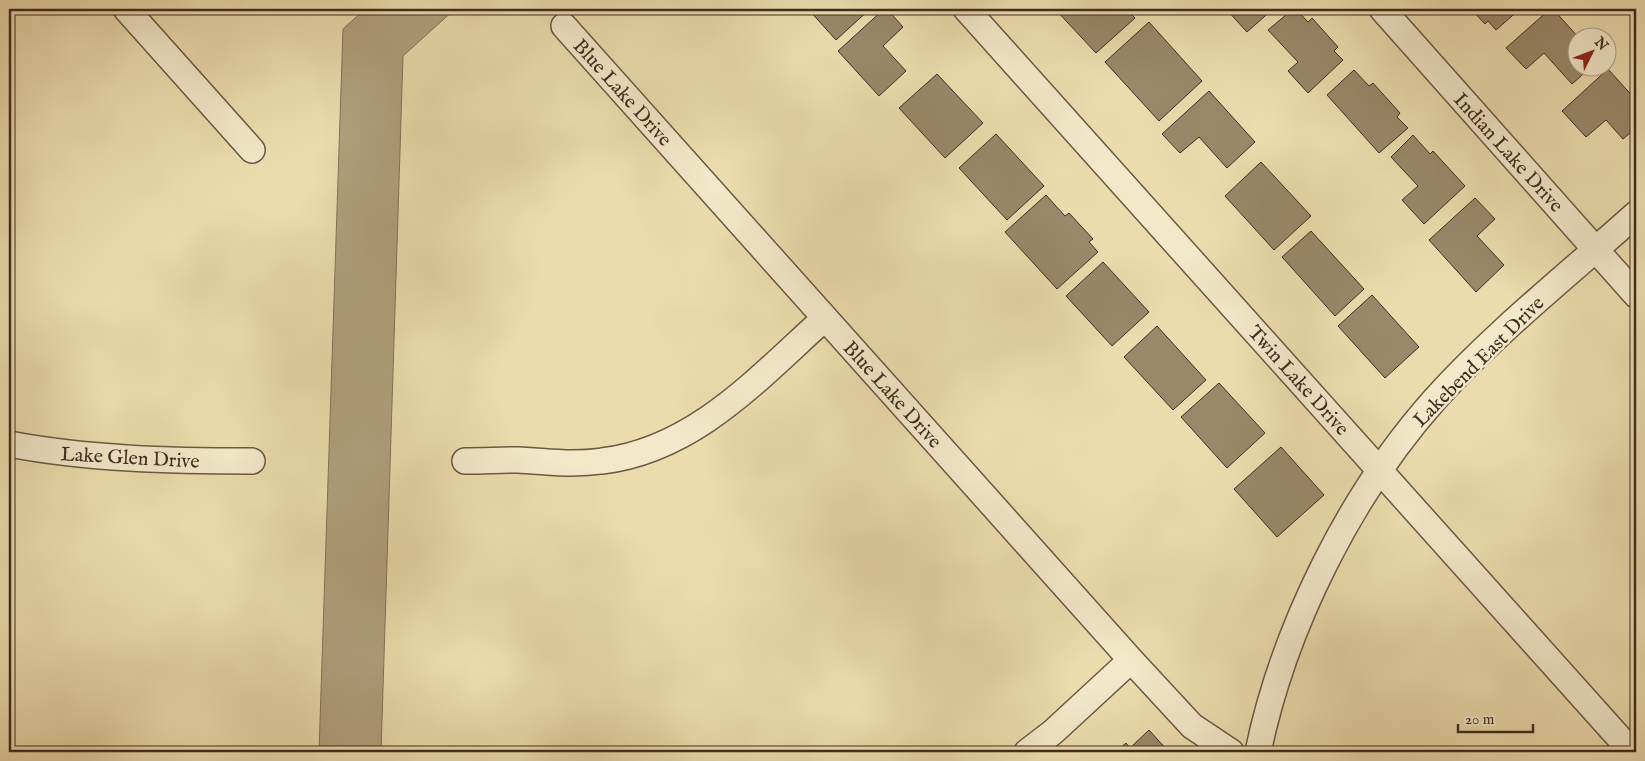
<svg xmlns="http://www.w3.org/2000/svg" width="1645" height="761" font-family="'IM FELL English',serif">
<rect width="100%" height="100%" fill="#ecdcad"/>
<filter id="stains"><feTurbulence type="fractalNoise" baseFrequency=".004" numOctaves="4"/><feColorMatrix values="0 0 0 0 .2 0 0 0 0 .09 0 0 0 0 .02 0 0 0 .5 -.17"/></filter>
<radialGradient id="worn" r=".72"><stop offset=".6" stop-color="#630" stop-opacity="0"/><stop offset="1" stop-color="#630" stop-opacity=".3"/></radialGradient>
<path fill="#b2a07e" stroke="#857259" d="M 365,9 L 455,9 L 403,56 L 381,752 L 319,752 L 343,29 Z"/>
<path fill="#9a886a" stroke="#412c22" d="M 808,9 L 870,9 L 836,40 Z
M 884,9 L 887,9 L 903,27 L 883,46 L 906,71 L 879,96 L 838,51 Z
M 1055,9 L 1126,9 L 1135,18 L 1096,53 Z
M 1226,9 L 1273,9 L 1247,32 Z
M 1293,9 L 1296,9 L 1308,22 L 1312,18 L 1338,47 L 1334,51 L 1343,60 L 1308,93 L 1288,71 L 1298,62 L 1268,30 Z
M 1471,9 L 1520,9 L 1496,30 L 1488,21 L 1485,24 Z
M 1550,9 L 1553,9 L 1579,38 L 1578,68 L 1590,68 L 1572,84 L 1544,53 L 1526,69 L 1506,48 Z
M 1149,22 L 1202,81 L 1159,121 L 1105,62 Z
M 1608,69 L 1636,100 L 1636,128 L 1623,139 L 1606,120 L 1586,137 L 1562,111 Z
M 1354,70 L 1369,86 L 1373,83 L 1400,113 L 1397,117 L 1408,128 L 1379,153 L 1327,95 Z
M 937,74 L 983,123 L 945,158 L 899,108 Z
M 1209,91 L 1255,142 L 1227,168 L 1199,137 L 1180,153 L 1162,134 Z
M 996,134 L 1044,186 L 1007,220 L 959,168 Z
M 1413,135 L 1430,154 L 1433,151 L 1465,186 L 1424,224 L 1402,200 L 1418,186 L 1391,157 Z
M 1261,162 L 1311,216 L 1274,250 L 1225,196 Z
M 1046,195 L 1065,216 L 1069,213 L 1093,239 L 1089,242 L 1098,252 L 1057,289 L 1005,232 Z
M 1475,198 L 1495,219 L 1477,236 L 1504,265 L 1476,292 L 1429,240 Z
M 1311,231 L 1364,289 L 1335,316 L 1282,257 Z
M 1103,262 L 1149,312 L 1112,346 L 1066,296 Z
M 1372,295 L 1419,347 L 1385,378 L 1338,326 Z
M 1157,326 L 1206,380 L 1173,410 L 1124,357 Z
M 1219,383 L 1265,433 L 1227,468 L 1181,417 Z
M 1281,447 L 1324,495 L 1277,537 L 1234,489 Z
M 1149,730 L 1169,752 L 1116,752 L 1126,743 L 1130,748 Z"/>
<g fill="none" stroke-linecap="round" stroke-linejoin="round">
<defs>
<path id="minor" d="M 126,9 L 252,150
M 966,9 L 1632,752
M 1382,9 L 1636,295
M 564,26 L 1131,660 L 1192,726 L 1231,752
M 9,444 C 88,459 171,461 252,461
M 465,461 C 483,461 501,460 519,460 C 547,462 574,465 602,461 C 695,450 759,377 825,318
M 1027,752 L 1053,732 L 1131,660
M 1258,752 C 1284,627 1351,493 1436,398 C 1497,331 1569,274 1636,214"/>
</defs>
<use href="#minor" stroke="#6c5845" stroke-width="28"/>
<use href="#minor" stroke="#f3e8ca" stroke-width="25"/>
</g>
<g text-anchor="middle" stroke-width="5" stroke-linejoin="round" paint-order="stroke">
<g font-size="20" fill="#412c22" stroke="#f3e8ca">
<text transform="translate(623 92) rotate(48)" y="7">Blue Lake Drive</text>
<text transform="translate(1509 152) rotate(48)" y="7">Indian Lake Drive</text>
<text transform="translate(1478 361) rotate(-45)" y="7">Lakebend East Drive</text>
<text transform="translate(1299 380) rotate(48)" y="7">Twin Lake Drive</text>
<text transform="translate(893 394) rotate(48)" y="7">Blue Lake Drive</text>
<text transform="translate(130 457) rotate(3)" y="7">Lake Glen Drive</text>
</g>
</g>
<rect width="1645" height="761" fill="none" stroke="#ecdcad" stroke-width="30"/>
<rect x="10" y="10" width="1625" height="741" fill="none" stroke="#412c22" stroke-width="2.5"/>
<rect x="15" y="15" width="1615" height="731" fill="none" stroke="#412c22"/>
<g transform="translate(1592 52) rotate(48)"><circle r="24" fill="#f3e8ca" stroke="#ac9d87"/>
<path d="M0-4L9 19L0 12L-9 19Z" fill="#8f2418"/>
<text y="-8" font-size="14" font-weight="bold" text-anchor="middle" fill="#412c22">N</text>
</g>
<path d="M1458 724v8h75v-8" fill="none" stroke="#412c22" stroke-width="2.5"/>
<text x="1465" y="724" font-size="15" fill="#412c22" stroke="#f3e8ca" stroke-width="4" paint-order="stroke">20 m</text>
<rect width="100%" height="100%" filter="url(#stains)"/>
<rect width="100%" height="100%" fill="url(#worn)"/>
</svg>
